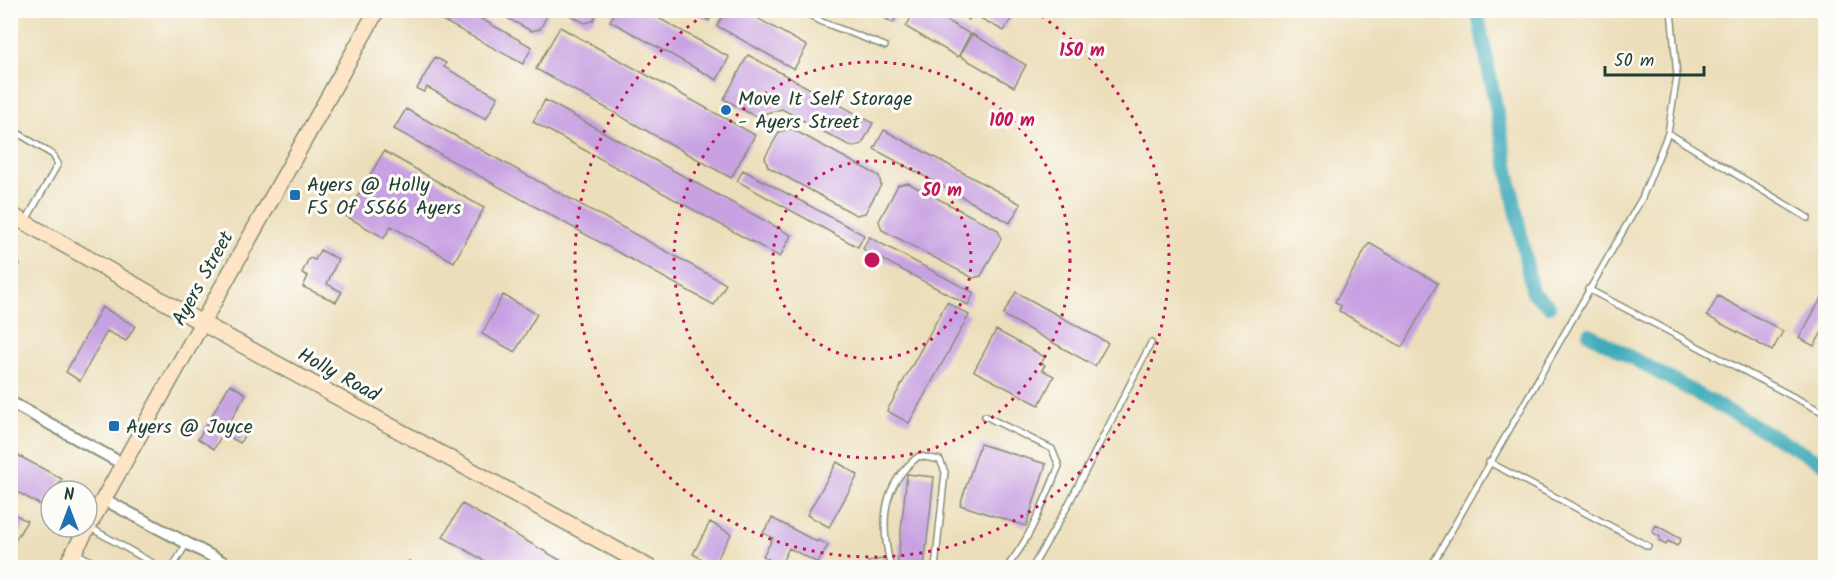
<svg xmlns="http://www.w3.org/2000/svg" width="1836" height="578" font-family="Kalam,sans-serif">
<rect width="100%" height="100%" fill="#fdfcf7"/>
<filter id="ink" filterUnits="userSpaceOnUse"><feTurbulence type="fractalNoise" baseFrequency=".0167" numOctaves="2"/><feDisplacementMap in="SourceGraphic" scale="12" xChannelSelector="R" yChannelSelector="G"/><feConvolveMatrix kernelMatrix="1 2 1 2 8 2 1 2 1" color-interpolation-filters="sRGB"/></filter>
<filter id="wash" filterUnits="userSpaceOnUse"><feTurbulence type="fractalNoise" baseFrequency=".008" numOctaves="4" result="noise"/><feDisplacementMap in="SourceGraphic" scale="24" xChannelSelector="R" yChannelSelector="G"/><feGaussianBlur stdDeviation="1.35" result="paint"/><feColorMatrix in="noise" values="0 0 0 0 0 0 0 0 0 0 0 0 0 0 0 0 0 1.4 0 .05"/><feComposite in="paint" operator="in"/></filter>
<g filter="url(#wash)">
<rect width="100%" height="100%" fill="#ecdeba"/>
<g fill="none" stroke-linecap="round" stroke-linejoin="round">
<path stroke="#3cabba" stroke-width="14" d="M 1477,10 L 1532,292 L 1549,306
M 1589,334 L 1826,465"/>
</g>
<g id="blocks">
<path fill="#c8a1e2" d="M 431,10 L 465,10 L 532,47 L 523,64 L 429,13 Z
M 493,10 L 550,10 L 540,29 L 531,31 Z
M 570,10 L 599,10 L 593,21 L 585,23 L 571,16 Z
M 616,10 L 644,10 L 729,57 L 717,80 L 610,21 Z
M 690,10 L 715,10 L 709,21 Z
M 726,10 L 743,10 L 807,46 L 794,69 L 717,26 Z
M 871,10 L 900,10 L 893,23 Z
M 915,10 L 929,10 L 970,34 L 958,57 L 906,27 Z
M 952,10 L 1016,10 L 1004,31 L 973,14 L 969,20 Z
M 560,27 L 755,135 L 731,178 L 536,69 Z
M 972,34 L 1026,65 L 1014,87 L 960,56 Z
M 748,55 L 873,123 L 862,144 L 852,147 L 782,109 L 754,116 L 724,99 Z
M 435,57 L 446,63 L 444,67 L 498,97 L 486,119 L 427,87 L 424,92 L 417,89 Z
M 545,100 L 791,235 L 780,257 L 533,122 Z
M 406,109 L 726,284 L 714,305 L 394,129 Z
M 792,129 L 879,176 L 881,185 L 865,213 L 856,215 L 768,167 L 765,157 L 780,131 Z
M 884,130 L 1021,204 L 1010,223 L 874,149 Z
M 384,151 L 484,208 L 454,262 L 391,226 L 384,238 L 346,216 Z
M 743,170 L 864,235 L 858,247 L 737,181 Z
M 908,183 L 998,230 L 1001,239 L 981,276 L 973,278 L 882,230 L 879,221 L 898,185 Z
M 869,237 L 974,293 L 968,305 L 863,249 Z
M 1369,243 L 1438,283 L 1402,347 L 1339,311 L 1341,306 L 1335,302 Z
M 320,250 L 338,259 L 327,284 L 342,292 L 336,302 L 303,287 L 308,276 L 302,273 L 309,258 L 315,260 Z
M 10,259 L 20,264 L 10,281 Z
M 1826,290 L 1826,325 L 1814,346 L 1799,338 Z
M 1016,292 L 1108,343 L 1095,366 L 1003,315 Z
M 503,295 L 537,314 L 515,352 L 482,334 Z
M 1718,296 L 1783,331 L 1772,351 L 1707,316 Z
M 947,302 L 969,315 L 909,423 L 887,411 Z
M 102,307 L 135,326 L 126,341 L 107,331 L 80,381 L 66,372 Z
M 996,330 L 1045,357 L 1041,363 L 1045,365 L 1042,370 L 1054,376 L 1039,405 L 974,371 Z
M 230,384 L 246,394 L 231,420 L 247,430 L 240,443 L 223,433 L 214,449 L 198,439 Z
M 980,444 L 1046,464 L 1026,526 L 960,505 Z
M 10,451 L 62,479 L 55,491 L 51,491 L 51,499 L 46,508 L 10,488 Z
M 837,462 L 858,475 L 829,527 L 807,515 Z
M 907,474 L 934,477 L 924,568 L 897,568 Z
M 462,504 L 567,564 L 565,568 L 497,568 L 443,537 Z
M 10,512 L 27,521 L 10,549 Z
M 772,518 L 817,542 L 818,540 L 828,545 L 818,563 L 789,548 L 780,566 L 763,556 L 773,538 L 763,533 Z
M 710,522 L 731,534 L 713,566 L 693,554 Z
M 1656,525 L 1681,539 L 1677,546 L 1668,541 L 1666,545 L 1659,541 L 1660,537 L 1652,532 Z
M 885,558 L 886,568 L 870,568 L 868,562 Z
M 409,561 L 420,568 L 405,568 Z"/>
</g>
</g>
<g filter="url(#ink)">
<use href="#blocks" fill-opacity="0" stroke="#868e77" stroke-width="1.5"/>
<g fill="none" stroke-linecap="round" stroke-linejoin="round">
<defs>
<path id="service" d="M 802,10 L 822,22 L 885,46
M 10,128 L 53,155 L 58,164 L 25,222
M 1668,133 L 1808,218
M 1588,289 L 1826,414
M 985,416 L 1052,449 L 1059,466 C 1044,501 1031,538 1006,568
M 1489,462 L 1648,546
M 89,527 L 161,568
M 76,553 L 104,568
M 172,568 L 187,543
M 891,568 C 880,523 881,485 919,456 L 940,460 L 945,472 L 935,568
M 1032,568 L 1066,509 L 1151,343
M 1430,568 L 1642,198 L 1668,133 L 1677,76 L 1671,10"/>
<path id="minor" d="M 10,402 L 123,464
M 103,499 L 234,568"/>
<path id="secondary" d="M 10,214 L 202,323 L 650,568
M 65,568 L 377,10"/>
</defs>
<use href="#service" stroke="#868e77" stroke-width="8"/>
<use href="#minor" stroke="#868e77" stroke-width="14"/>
<use href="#secondary" stroke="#868e77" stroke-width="18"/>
<use href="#service" stroke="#fff" stroke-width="5"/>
<use href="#minor" stroke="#fff" stroke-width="10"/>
<use href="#secondary" stroke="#fde5c5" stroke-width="15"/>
</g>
</g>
<g fill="none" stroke="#c2185b" stroke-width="3" stroke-dasharray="3 6">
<circle cx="872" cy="260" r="99"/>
<circle cx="872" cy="260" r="198"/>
<path d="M1034 11A297 297 0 1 1 710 11"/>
</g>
<g fill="#1f6fb2" stroke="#fdfcf7" stroke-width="2">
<circle cx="726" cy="110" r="6"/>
<rect x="289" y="189" width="12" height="12" rx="3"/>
<rect x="108" y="420" width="12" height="12" rx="3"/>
</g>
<g text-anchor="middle" stroke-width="6" stroke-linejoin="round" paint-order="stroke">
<g font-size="20" fill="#1f3d34" stroke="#fdfcf7" text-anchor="start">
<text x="738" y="105">Move It Self Storage<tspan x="738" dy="23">- Ayers Street</tspan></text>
<text x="307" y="191">Ayers @ Holly<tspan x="307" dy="23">FS Of 5566 Ayers</tspan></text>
<text x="126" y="433">Ayers @ Joyce</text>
</g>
<g font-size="20" fill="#1f3d34" stroke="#fdfcf7">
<text transform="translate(202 278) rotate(-61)" y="7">Ayers Street</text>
<text transform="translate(339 374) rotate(29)" y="7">Holly Road</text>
</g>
</g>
<circle cx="872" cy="260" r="9" fill="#c2185b" stroke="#fdfcf7" stroke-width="3"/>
<g font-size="18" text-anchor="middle" font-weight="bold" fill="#c2185b" stroke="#fdfcf7" stroke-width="6" stroke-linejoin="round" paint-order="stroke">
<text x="1082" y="56">150 m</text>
<text x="1012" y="126">100 m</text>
<text x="942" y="196">50 m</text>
</g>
<rect width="1836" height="578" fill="none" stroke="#fdfcf7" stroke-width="36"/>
<g transform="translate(69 509)"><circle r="28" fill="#fdfcf7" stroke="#a4b0a9" stroke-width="1.5"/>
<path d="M0-4.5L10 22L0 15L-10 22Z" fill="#1f6fb2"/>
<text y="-9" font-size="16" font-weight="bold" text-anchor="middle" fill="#1f3d34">N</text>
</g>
<path d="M1605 66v9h99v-9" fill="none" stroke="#1f3d34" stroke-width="3"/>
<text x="1614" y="66" font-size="18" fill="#1f3d34" stroke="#fdfcf7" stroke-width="4.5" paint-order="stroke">50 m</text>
</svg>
